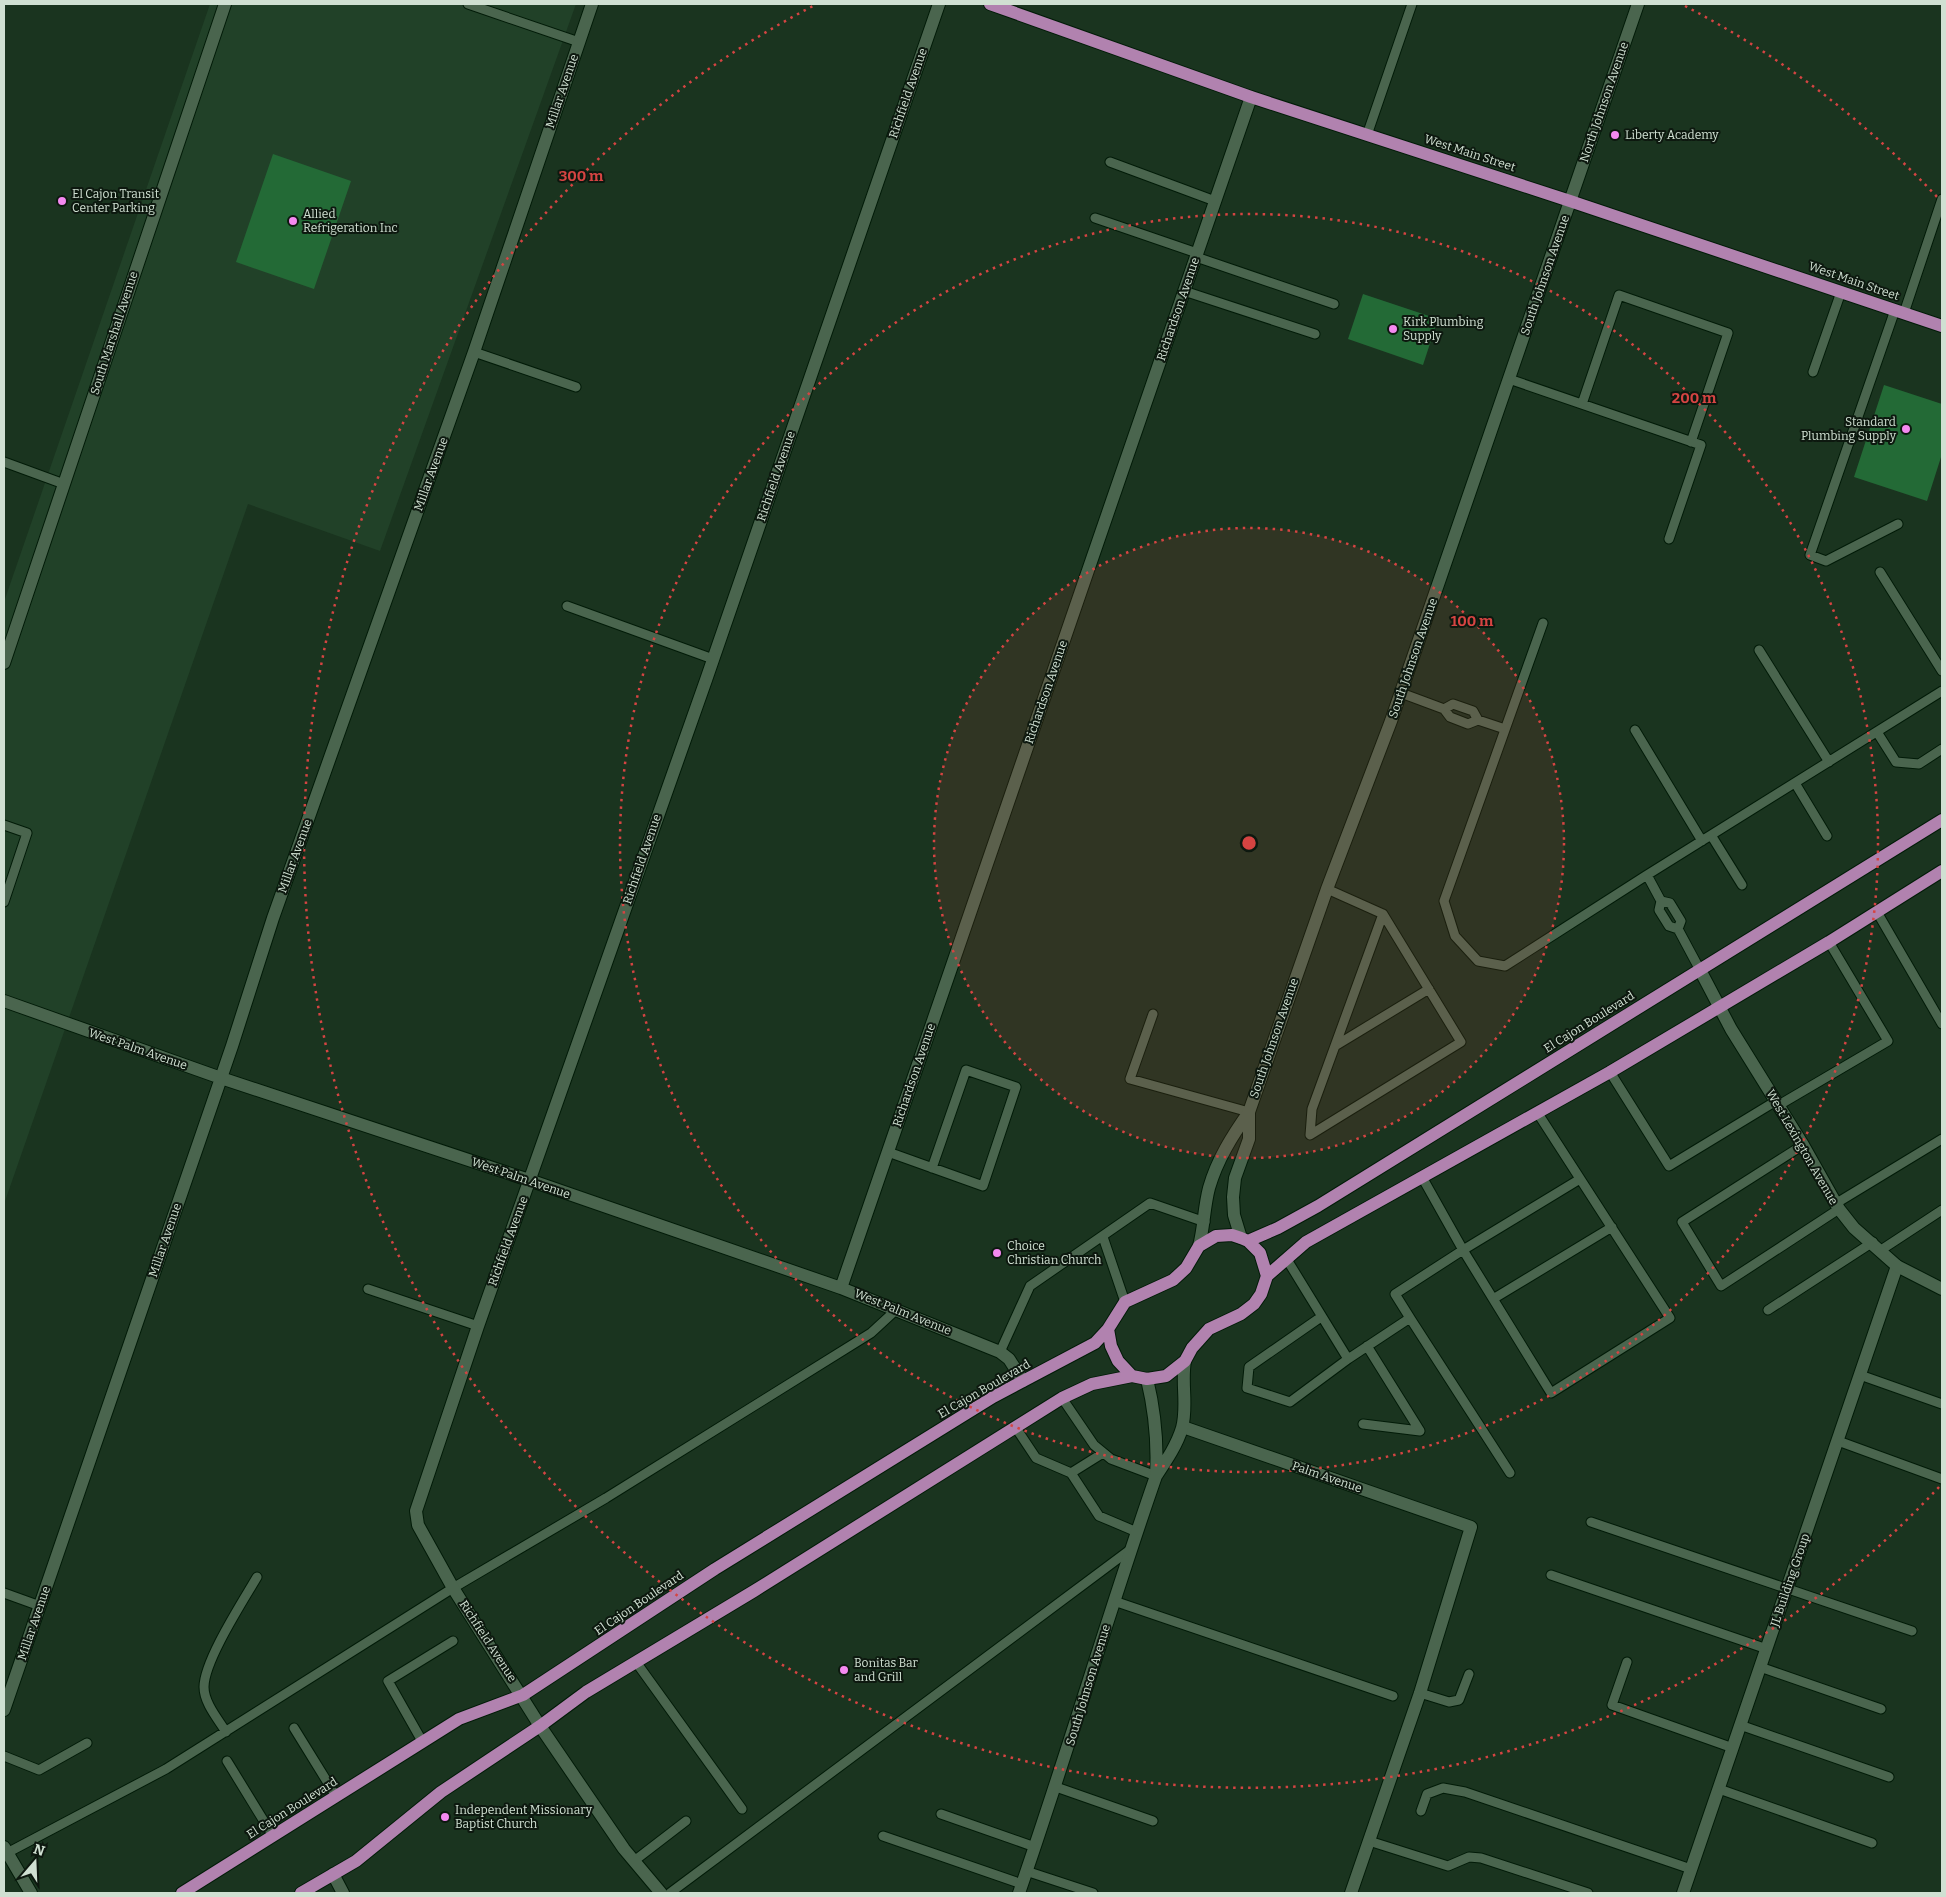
<svg xmlns="http://www.w3.org/2000/svg" width="1946" height="1897" font-family="Bitter,serif">
<rect width="100%" height="100%" fill="#1a341f"/>
<path fill="#214128" d="M 210,4 L 576,4 L 380,551 L 248,504 L 4,1204 L 4,602 Z"/>
<path fill="#236a36" d="M 273,154 L 351,181 L 314,289 L 236,262 Z
M 1363,294 L 1438,319 L 1423,365 L 1348,339 Z
M 1884,385 L 1942,404 L 1942,454 L 1927,501 L 1854,477 Z"/>
<g fill="none" stroke-linecap="round" stroke-linejoin="round">
<defs>
<path id="service" d="M 468,4 L 579,42
M 1367,135 L 1412,4
M 1110,162 L 1215,201
M 1095,218 L 1197,253
M 1196,257 L 1334,304
M 1184,291 L 1315,334
M 1895,310 L 1810,555 L 1826,561 L 1898,524
M 1904,313 L 1942,199
M 474,352 L 576,387
M 1813,372 L 1841,292
M 1509,379 L 1701,445 L 1669,539
M 1582,404 L 1619,295 L 1728,333 L 1691,442
M 4,462 L 64,484
M 1880,572 L 1942,671
M 567,606 L 713,659
M 1543,623 L 1444,901 L 1455,936 L 1478,961 L 1505,966 L 1647,875 L 1661,901 L 1659,910 L 1669,926 L 1678,929 L 1700,970
M 1759,650 L 1829,762
M 1401,693 L 1444,709 L 1450,717 L 1468,724 L 1478,720 L 1505,729
M 1444,709 L 1453,704 L 1473,711 L 1478,720
M 1635,730 L 1702,841
M 1877,732 L 1896,762 L 1919,764 L 1942,749
M 1795,783 L 1827,836
M 4,825 L 27,833 L 4,902
M 1711,835 L 1742,885
M 1647,875 L 1942,691
M 1327,889 L 1383,914 L 1461,1042 L 1310,1135 L 1312,1109 L 1383,914
M 1661,901 L 1670,903 L 1681,921 L 1678,929
M 1877,912 L 1942,1024
M 1153,1014 L 1130,1079 L 1249,1112
M 1335,1046 L 1429,989
M 1610,1072 L 1669,1166 L 1776,1101
M 1779,1105 L 1888,1041 L 1829,942
M 1537,1112 L 1670,1318 L 1551,1393 L 1463,1250 L 1580,1179
M 1803,1145 L 1682,1222 L 1721,1286 L 1839,1209
M 888,1152 L 983,1186 L 1016,1087 L 966,1070 L 932,1168
M 1835,1204 L 1942,1139
M 1103,1237 L 1125,1302
M 1881,1250 L 1942,1210
M 1286,1258 L 1348,1359 L 1290,1402 L 1247,1388 L 1249,1367 L 1321,1317
M 368,1289 L 478,1326
M 1493,1299 L 1612,1227
M 1768,1310 L 1873,1242
M 1410,1318 L 1510,1473
M 1000,1352 L 1030,1286 L 1150,1203 L 1205,1222
M 1348,1359 L 1410,1318 L 1395,1294 L 1463,1250 L 1422,1177
M 1860,1375 L 1942,1404
M 1062,1398 L 1094,1445 L 1111,1459 L 1156,1476
M 1363,1424 L 1420,1431 L 1367,1346
M 1016,1428 L 1036,1458 L 1071,1473 L 1099,1516 L 1137,1532
M 1838,1441 L 1942,1479
M 1071,1473 L 1103,1453
M 1591,1522 L 1912,1631
M 1551,1575 L 1767,1649
M 4,1593 L 40,1606
M 1114,1601 L 1393,1696
M 636,1662 L 742,1809
M 1627,1662 L 1612,1705 L 1733,1748
M 1760,1667 L 1881,1709
M 1420,1693 L 1449,1702 L 1459,1700 L 1469,1674
M 1740,1725 L 1889,1777
M 294,1728 L 336,1796
M 226,1732 C 218,1719 204,1703 204,1687 C 204,1661 243,1601 257,1577
M 422,1741 L 388,1681 L 453,1641
M 4,1756 L 39,1770 L 87,1743
M 227,1761 L 273,1836
M 1056,1787 L 1153,1821
M 1719,1789 L 1872,1843
M 1421,1811 L 1427,1794 L 1443,1788 L 1465,1792 L 1691,1869
M 941,1814 L 1035,1847
M 883,1836 L 1022,1884
M 1369,1841 L 1448,1866 L 1469,1857 L 1481,1858 L 1588,1893
M 7,1853 L 166,1769 L 453,1588 L 606,1498 L 871,1333 L 897,1309
M 634,1861 L 686,1821
M 1026,1871 L 1093,1893
M 670,1893 L 1131,1549"/>
<path id="minor" d="M 4,1001 L 221,1078 L 529,1180 L 841,1288 L 1000,1352 L 1009,1359 L 1023,1381
M 841,1288 L 1251,97
M 1183,1427 L 1471,1527 L 1420,1693 L 1351,1893
M 4,1710 L 232,1046 L 273,918 L 474,352 L 592,4
M 4,1847 L 31,1893
M 333,1874 L 343,1893
M 661,1893 L 624,1849 L 540,1726 L 453,1588 L 418,1525 L 416,1511 L 478,1326 L 706,680 L 939,4
M 1683,1893 L 1897,1266"/>
<path id="tertiary" d="M 1700,970 L 1731,1029 L 1803,1145 L 1839,1209 L 1854,1228 L 1897,1266 L 1942,1289
M 1147,1379 C 1155,1412 1158,1442 1156,1476 C 1166,1461 1177,1445 1182,1428 C 1188,1406 1181,1383 1185,1361
M 1019,1893 C 1067,1755 1108,1614 1156,1476"/>
<path id="secondary" d="M 4,663 L 225,4
M 1249,1112 L 1327,889 L 1391,721 L 1638,4
M 1199,1246 C 1204,1227 1204,1207 1209,1188 C 1217,1160 1232,1136 1249,1112 L 1249,1139 L 1235,1178 L 1233,1197 L 1234,1215 L 1241,1238"/>
<path id="primary" d="M 990,4 L 1251,97 L 1570,201 L 1942,326
M 1248,1241 L 1278,1228 L 1318,1206 L 1942,820
M 1267,1276 L 1306,1242 L 1610,1072 L 1829,942 L 1942,871
M 182,1893 L 459,1719 L 523,1695 L 715,1569 L 993,1397 L 1095,1343 L 1108,1329 L 1125,1302 L 1173,1280 L 1186,1268 L 1199,1246 L 1216,1236 L 1232,1235 L 1241,1238 L 1248,1241 L 1260,1253 L 1267,1276 L 1261,1294 L 1254,1304 L 1241,1314 L 1209,1329 L 1192,1348 L 1185,1361 L 1166,1376 L 1147,1379 L 1132,1376 L 1118,1361 L 1111,1346 L 1108,1329
M 301,1893 L 356,1861 L 441,1792 L 540,1726 L 586,1692 L 754,1591 L 1062,1398 L 1092,1384 L 1132,1376"/>
</defs>
<use href="#service" stroke="#021b08" stroke-width="11"/>
<use href="#minor" stroke="#021b08" stroke-width="14"/>
<use href="#tertiary" stroke="#021b08" stroke-width="14"/>
<use href="#secondary" stroke="#021b08" stroke-width="14"/>
<use href="#primary" stroke="#021b08" stroke-width="14"/>
<use href="#service" stroke="#4a654e" stroke-width="9"/>
<use href="#minor" stroke="#4a654e" stroke-width="12"/>
<use href="#tertiary" stroke="#4a654e" stroke-width="12"/>
<use href="#secondary" stroke="#4a654e" stroke-width="12"/>
<use href="#primary" stroke="#b182af" stroke-width="12"/>
</g>
<circle cx="1249" cy="843" r="315" fill="#d54442" fill-opacity=".12"/>
<g fill="none" stroke="#d54442" stroke-width="2.5" stroke-dasharray="2.5 5">
<circle cx="1249" cy="843" r="315"/>
<circle cx="1249" cy="843" r="629"/>
<path d="M1939 1487A944 944 0 1 1 813 6M1685 6A944 944 0 0 1 1939 199"/>
</g>
<g fill="#f489f0" stroke="#0d180f" stroke-width="2">
<circle cx="1615" cy="135" r="5"/>
<circle cx="62" cy="201" r="5"/>
<circle cx="293" cy="221" r="5"/>
<circle cx="1393" cy="329" r="5"/>
<circle cx="1906" cy="429" r="5"/>
<circle cx="997" cy="1253" r="5"/>
<circle cx="844" cy="1670" r="5"/>
<circle cx="445" cy="1817" r="5"/>
</g>
<g text-anchor="middle" stroke-width="4" stroke-linejoin="round" paint-order="stroke">
<g font-size="12" fill="#d0e0d2" stroke="#0d180f">
<text transform="translate(562 91) rotate(-71)" y="4">Millar Avenue</text>
<text transform="translate(908 93) rotate(-71)" y="4">Richfield Avenue</text>
<text transform="translate(1604 102) rotate(-71)" y="4">North Johnson Avenue</text>
<text transform="translate(1470 153) rotate(18)" y="4">West Main Street</text>
<text transform="translate(1545 275) rotate(-71)" y="4">South Johnson Avenue</text>
<text transform="translate(1854 281) rotate(19)" y="4">West Main Street</text>
<text transform="translate(1178 309) rotate(-71)" y="4">Richardson Avenue</text>
<text transform="translate(114 333) rotate(-72)" y="4">South Marshall Avenue</text>
<text transform="translate(431 474) rotate(-70)" y="4">Millar Avenue</text>
<text transform="translate(776 476) rotate(-71)" y="4">Richfield Avenue</text>
<text transform="translate(1413 658) rotate(-71)" y="4">South Johnson Avenue</text>
<text transform="translate(1046 692) rotate(-71)" y="4">Richardson Avenue</text>
<text transform="translate(295 856) rotate(-70)" y="4">Millar Avenue</text>
<text transform="translate(642 859) rotate(-71)" y="4">Richfield Avenue</text>
<text transform="translate(1589 1022) rotate(-32)" y="4">El Cajon Boulevard</text>
<text transform="translate(1274 1038) rotate(-71)" y="4">South Johnson Avenue</text>
<text transform="translate(138 1049) rotate(19)" y="4">West Palm Avenue</text>
<text transform="translate(914 1075) rotate(-71)" y="4">Richardson Avenue</text>
<text transform="translate(1802 1147) rotate(60)" y="4">West Lexington Avenue</text>
<text transform="translate(521 1178) rotate(19)" y="4">West Palm Avenue</text>
<text transform="translate(165 1240) rotate(-71)" y="4">Millar Avenue</text>
<text transform="translate(508 1241) rotate(-70)" y="4">Richfield Avenue</text>
<text transform="translate(903 1312) rotate(22)" y="4">West Palm Avenue</text>
<text transform="translate(984 1389) rotate(-30)" y="4">El Cajon Boulevard</text>
<text transform="translate(1327 1477) rotate(19)" y="4">Palm Avenue</text>
<text transform="translate(1790 1580) rotate(-71)" y="4">JL Building Group</text>
<text transform="translate(639 1603) rotate(-34)" y="4">El Cajon Boulevard</text>
<text transform="translate(34 1623) rotate(-71)" y="4">Millar Avenue</text>
<text transform="translate(488 1641) rotate(57)" y="4">Richfield Avenue</text>
<text transform="translate(1088 1685) rotate(-73)" y="4">South Johnson Avenue</text>
<text transform="translate(292 1808) rotate(-32)" y="4">El Cajon Boulevard</text>
</g>
<g font-size="12" fill="#d0e0d2" stroke="#0d180f" text-anchor="start">
<text x="1625" y="139">Liberty Academy</text>
<text x="72" y="198">El Cajon Transit<tspan x="72" dy="14">Center Parking</tspan></text>
<text x="303" y="218">Allied<tspan x="303" dy="14">Refrigeration Inc</tspan></text>
<text x="1403" y="326">Kirk Plumbing<tspan x="1403" dy="14">Supply</tspan></text>
<text x="1896" y="426" text-anchor="end">Standard<tspan x="1896" dy="14">Plumbing Supply</tspan></text>
<text x="1007" y="1250">Choice<tspan x="1007" dy="14">Christian Church</tspan></text>
<text x="854" y="1667">Bonitas Bar<tspan x="854" dy="14">and Grill</tspan></text>
<text x="455" y="1814">Independent Missionary<tspan x="455" dy="14">Baptist Church</tspan></text>
</g>
</g>
<circle cx="1249" cy="843" r="8" fill="#d54442" stroke="#0d180f" stroke-width="2.5"/>
<g font-size="15" text-anchor="middle" font-weight="bold" fill="#d54442" stroke="#0d180f" stroke-width="4" stroke-linejoin="round" paint-order="stroke">
<text x="581" y="181">300 m</text>
<text x="1694" y="403">200 m</text>
<text x="1472" y="626">100 m</text>
</g>
<rect width="1946" height="1897" fill="none" stroke="#d0e0d2" stroke-width="10"/>
<g transform="translate(35 1862) rotate(19)" stroke="#0d180f" stroke-width="4" paint-order="stroke">
<path d="M0-4L9 19L0 12L-9 19Z" fill="#d0e0d2"/>
<text y="-8" font-size="14" font-weight="bold" text-anchor="middle" fill="#d0e0d2">N</text>
</g>
</svg>
